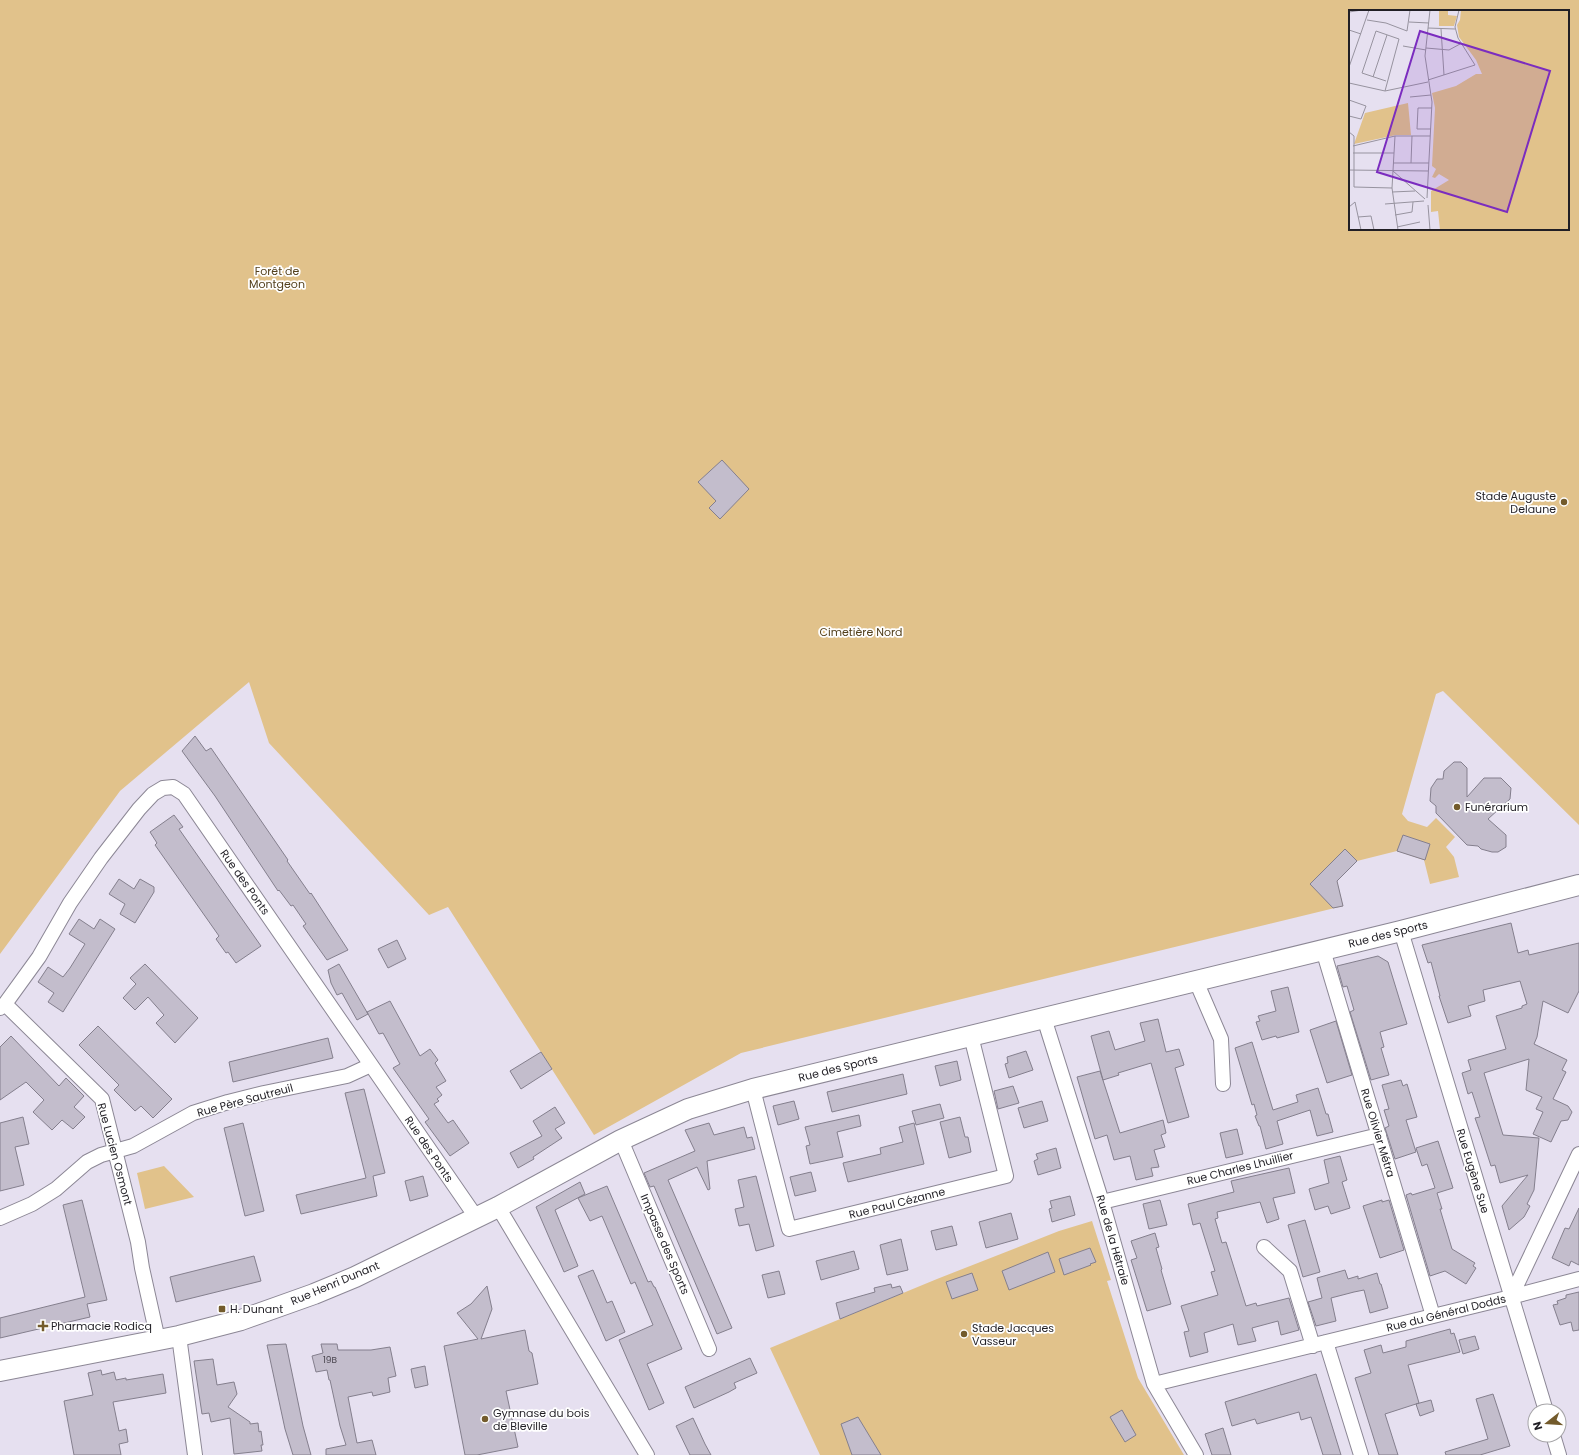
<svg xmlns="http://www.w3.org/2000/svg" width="1579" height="1455" font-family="Poppins,sans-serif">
<rect width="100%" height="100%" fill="#e6e0f0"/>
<path fill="#e1c28b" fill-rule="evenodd" d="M 0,0 L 1579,0 L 1579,825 L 1443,691 L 1436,694 L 1402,814 L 1408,821 L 1427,827 L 1436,818 L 1455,837 L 1446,847 L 1454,857 L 1459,877 L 1430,884 L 1424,860 L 1397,851 L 1357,861 L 1337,881 L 1343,906 L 741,1053 L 594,1135 L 448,907 L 429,915 L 269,743 L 249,682 L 120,791 L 0,954 ZM 1350,11 L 1568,11 L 1568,229 L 1350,229 Z
M 164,1166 L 194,1197 L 145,1209 L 137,1173 Z
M 1092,1221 L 1111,1280 L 1107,1281 L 1138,1378 L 1184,1455 L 820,1455 L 770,1348 L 937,1279 L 1059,1231 Z"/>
<path fill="#c3bdcc" stroke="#847f8d" d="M 722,460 L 749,489 L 720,519 L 709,508 L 716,501 L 698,482 Z
M 195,736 L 206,751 L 211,748 L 288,860 L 287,861 L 310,894 L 311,893 L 348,950 L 327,960 L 310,936 L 303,926 L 306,924 L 293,905 L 291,906 L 279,890 L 278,891 L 215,796 L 182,751 Z
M 1454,762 L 1461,762 L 1467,768 L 1467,797 L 1484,778 L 1501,778 L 1511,788 L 1510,799 L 1488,819 L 1506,835 L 1506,847 L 1498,852 L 1492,852 L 1481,849 L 1478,846 L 1467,845 L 1436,813 L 1436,806 L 1430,801 L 1431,788 L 1437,779 L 1443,779 L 1444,771 Z
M 174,815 L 183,827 L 179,829 L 261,946 L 236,963 L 228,952 L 226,953 L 216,939 L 219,936 L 155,845 L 157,843 L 150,832 Z
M 1403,835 L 1430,844 L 1425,860 L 1397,851 Z
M 1345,849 L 1357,861 L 1337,881 L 1343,906 L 1333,908 L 1310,884 Z
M 119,879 L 134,889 L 140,879 L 154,887 L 154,892 L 135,923 L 120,914 L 125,904 L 109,894 Z
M 79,919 L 94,929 L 100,919 L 115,929 L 63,1012 L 48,1002 L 54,993 L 38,982 L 48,967 L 63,977 L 70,968 L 85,944 L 69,934 Z
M 1511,923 L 1518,953 L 1528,950 L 1529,955 L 1579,943 L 1579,991 L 1568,1013 L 1543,1001 L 1537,1037 L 1534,1044 L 1567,1060 L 1562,1070 L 1566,1072 L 1553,1099 L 1568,1106 L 1572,1112 L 1568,1120 L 1561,1121 L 1551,1142 L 1533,1134 L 1543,1112 L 1536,1109 L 1542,1097 L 1526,1090 L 1529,1059 L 1484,1073 L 1503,1135 L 1539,1138 L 1534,1190 L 1527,1204 L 1530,1206 L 1524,1217 L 1509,1230 L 1502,1206 L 1528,1175 L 1500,1183 L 1495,1165 L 1491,1166 L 1481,1135 L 1475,1118 L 1480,1117 L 1472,1092 L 1468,1094 L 1462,1073 L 1471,1070 L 1468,1060 L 1506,1049 L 1496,1016 L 1522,1008 L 1522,1006 L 1527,1004 L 1520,981 L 1483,990 L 1485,1001 L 1468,1006 L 1471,1016 L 1448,1023 L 1439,996 L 1440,996 L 1431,962 L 1428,963 L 1422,945 Z
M 397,940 L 406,959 L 388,968 L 378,949 Z
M 1378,956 L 1388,962 L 1407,1024 L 1380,1032 L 1384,1047 L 1381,1048 L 1389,1075 L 1371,1080 L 1350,1012 L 1354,1010 L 1347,986 L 1343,987 L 1337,966 Z
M 145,964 L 198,1018 L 175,1043 L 156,1023 L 164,1015 L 148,997 L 135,1010 L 123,998 L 136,984 L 130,978 Z
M 339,964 L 368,1014 L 357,1020 L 342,993 L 337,995 L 331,983 L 328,970 Z
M 1288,987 L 1299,1032 L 1277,1038 L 1276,1036 L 1262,1040 L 1256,1022 L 1260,1021 L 1258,1016 L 1276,1011 L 1271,991 Z
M 390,1001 L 420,1056 L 430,1049 L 438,1060 L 435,1063 L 446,1081 L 436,1087 L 442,1095 L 437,1099 L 439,1101 L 434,1104 L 448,1123 L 453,1120 L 469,1143 L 450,1156 L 425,1122 L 429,1119 L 393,1068 L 400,1064 L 383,1033 L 379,1034 L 367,1012 Z
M 1158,1019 L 1166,1052 L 1179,1049 L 1184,1065 L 1175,1068 L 1189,1117 L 1168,1123 L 1151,1063 L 1118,1073 L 1119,1075 L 1103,1080 L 1091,1036 L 1109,1031 L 1115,1050 L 1145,1041 L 1140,1023 Z
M 1336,1021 L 1352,1075 L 1327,1083 L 1310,1030 Z
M 98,1026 L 172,1099 L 153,1118 L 141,1106 L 135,1111 L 114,1090 L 119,1085 L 79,1045 Z
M 11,1036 L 59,1086 L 66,1078 L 84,1096 L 74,1107 L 85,1117 L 73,1129 L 62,1120 L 52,1130 L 33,1112 L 44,1100 L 26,1082 L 0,1100 L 0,1047 Z
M 328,1038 L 333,1058 L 233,1082 L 229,1062 Z
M 1252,1042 L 1273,1110 L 1298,1102 L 1296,1095 L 1318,1088 L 1326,1114 L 1328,1114 L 1333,1132 L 1317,1136 L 1310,1110 L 1277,1121 L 1283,1144 L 1266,1149 L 1260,1126 L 1259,1126 L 1255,1116 L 1257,1115 L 1254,1104 L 1252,1105 L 1235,1048 Z
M 1026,1051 L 1033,1070 L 1009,1078 L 1005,1064 L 1008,1063 L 1007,1057 Z
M 541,1052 L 552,1069 L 521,1089 L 510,1071 Z
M 957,1061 L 961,1080 L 940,1086 L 935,1066 Z
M 1100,1071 L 1120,1133 L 1163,1120 L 1166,1133 L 1161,1135 L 1165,1147 L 1154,1150 L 1159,1167 L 1151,1168 L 1153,1176 L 1136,1180 L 1130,1156 L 1114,1160 L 1107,1135 L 1095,1139 L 1077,1077 Z
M 903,1074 L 907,1094 L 832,1112 L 827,1092 Z
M 1401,1080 L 1403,1086 L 1407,1084 L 1417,1117 L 1406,1120 L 1416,1152 L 1395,1159 L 1385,1128 L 1389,1126 L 1384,1110 L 1389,1109 L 1382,1085 Z
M 1013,1086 L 1019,1103 L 998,1109 L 994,1091 Z
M 364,1089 L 385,1173 L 373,1176 L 377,1196 L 301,1214 L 296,1195 L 366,1178 L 345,1093 Z
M 794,1101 L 799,1119 L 778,1125 L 773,1106 Z
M 1042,1101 L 1048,1121 L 1024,1128 L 1018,1108 Z
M 940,1104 L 944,1118 L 916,1125 L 912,1111 Z
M 555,1107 L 565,1123 L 555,1129 L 562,1138 L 533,1157 L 534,1159 L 518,1168 L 510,1153 L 542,1136 L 533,1121 Z
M 859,1115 L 861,1126 L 837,1132 L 843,1157 L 810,1164 L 806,1146 L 810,1145 L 805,1127 Z
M 23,1117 L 29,1144 L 15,1147 L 24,1185 L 0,1191 L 0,1123 Z
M 960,1117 L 965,1137 L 968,1137 L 971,1152 L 949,1158 L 940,1122 Z
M 243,1123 L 264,1211 L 245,1216 L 224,1128 Z
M 709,1123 L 714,1135 L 744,1127 L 747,1138 L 752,1137 L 755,1149 L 707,1161 L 710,1189 L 708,1190 L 697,1167 L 668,1180 L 732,1328 L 717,1334 L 654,1186 L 650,1187 L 644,1173 L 695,1151 L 685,1130 Z
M 914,1123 L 924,1164 L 848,1182 L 843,1163 L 881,1154 L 880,1148 L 903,1142 L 899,1127 Z
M 1237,1129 L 1243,1154 L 1226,1158 L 1220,1133 Z
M 1438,1141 L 1453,1188 L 1437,1193 L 1442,1209 L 1440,1209 L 1452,1249 L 1475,1263 L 1473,1266 L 1476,1268 L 1466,1284 L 1445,1271 L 1430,1276 L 1406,1195 L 1411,1193 L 1412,1195 L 1435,1188 L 1427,1164 L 1422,1166 L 1416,1148 Z
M 1056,1148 L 1061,1168 L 1038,1175 L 1034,1161 L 1038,1159 L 1036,1154 Z
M 1340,1156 L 1347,1180 L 1342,1182 L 1350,1208 L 1331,1214 L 1328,1206 L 1315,1210 L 1309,1189 L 1329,1183 L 1324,1160 Z
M 1289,1168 L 1295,1193 L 1273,1198 L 1279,1219 L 1267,1223 L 1260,1202 L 1217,1212 L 1218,1218 L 1215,1219 L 1222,1243 L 1226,1242 L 1246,1306 L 1256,1303 L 1257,1306 L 1289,1298 L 1299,1330 L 1281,1335 L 1278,1321 L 1252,1328 L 1256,1341 L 1238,1345 L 1233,1324 L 1204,1333 L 1208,1352 L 1190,1357 L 1184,1332 L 1189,1331 L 1181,1306 L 1218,1295 L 1211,1272 L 1215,1271 L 1200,1223 L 1193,1225 L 1188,1204 L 1234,1192 L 1231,1181 Z
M 811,1172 L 816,1191 L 795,1196 L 790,1177 Z
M 423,1176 L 428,1196 L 410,1201 L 405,1181 Z
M 756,1176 L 774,1246 L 756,1251 L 749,1224 L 739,1226 L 735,1209 L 744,1207 L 738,1180 Z
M 580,1182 L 585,1194 L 555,1210 L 578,1266 L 564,1272 L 536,1207 Z
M 607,1186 L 648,1282 L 651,1281 L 654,1287 L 655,1287 L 682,1349 L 647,1364 L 664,1403 L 649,1410 L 619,1340 L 653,1325 L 635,1282 L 631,1284 L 602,1216 L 590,1221 L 578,1198 Z
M 1070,1196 L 1075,1215 L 1052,1222 L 1049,1209 L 1052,1208 L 1050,1201 Z
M 82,1200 L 107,1300 L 87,1304 L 90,1317 L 0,1338 L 0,1318 L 85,1297 L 63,1205 Z
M 1160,1200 L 1167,1225 L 1149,1229 L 1143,1204 Z
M 1382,1200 L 1382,1202 L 1389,1200 L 1404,1250 L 1380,1258 L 1363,1206 Z
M 1579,1208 L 1579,1265 L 1571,1261 L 1569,1266 L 1552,1258 L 1565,1228 L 1569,1229 Z
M 1011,1213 L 1018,1239 L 986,1248 L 979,1222 Z
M 1305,1220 L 1320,1272 L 1303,1277 L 1288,1225 Z
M 952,1226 L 957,1245 L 936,1250 L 931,1231 Z
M 1155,1233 L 1159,1247 L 1156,1248 L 1162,1269 L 1161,1270 L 1171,1304 L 1147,1311 L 1131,1260 L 1137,1258 L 1131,1241 Z
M 901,1239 L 908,1270 L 887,1275 L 880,1245 Z
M 1090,1248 L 1096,1262 L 1090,1264 L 1091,1265 L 1064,1275 L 1059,1259 Z
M 854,1251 L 859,1269 L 821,1280 L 816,1261 Z
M 1048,1252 L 1055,1272 L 1009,1290 L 1002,1271 Z
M 254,1256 L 261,1281 L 176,1302 L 170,1277 Z
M 593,1270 L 607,1303 L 612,1301 L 625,1332 L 606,1341 L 578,1276 Z
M 1345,1270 L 1348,1279 L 1358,1276 L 1358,1279 L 1377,1273 L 1380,1284 L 1381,1284 L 1388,1308 L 1370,1313 L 1364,1290 L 1354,1292 L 1331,1298 L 1336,1321 L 1316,1326 L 1308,1302 L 1322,1298 L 1317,1278 Z
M 779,1271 L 785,1294 L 768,1298 L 762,1275 Z
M 972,1273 L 978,1290 L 952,1299 L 946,1282 Z
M 891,1284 L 892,1288 L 900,1286 L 903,1293 L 840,1319 L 836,1303 L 875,1292 L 874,1288 Z
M 487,1286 L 492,1309 L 481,1339 L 525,1330 L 529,1351 L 532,1353 L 538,1384 L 506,1391 L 518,1447 L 477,1455 L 465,1455 L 444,1346 L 478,1339 L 457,1313 L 471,1304 Z
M 1579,1292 L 1579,1330 L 1573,1331 L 1571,1322 L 1560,1325 L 1553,1305 L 1558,1304 L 1557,1301 L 1566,1298 L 1566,1295 Z
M 1450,1329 L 1451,1334 L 1454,1333 L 1460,1352 L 1408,1365 L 1419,1403 L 1385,1414 L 1398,1455 L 1379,1455 L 1355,1378 L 1371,1373 L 1364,1350 L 1381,1345 L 1383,1353 L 1406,1347 L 1406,1341 Z
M 1475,1336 L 1479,1349 L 1463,1354 L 1459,1340 Z
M 286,1344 L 303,1426 L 311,1455 L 293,1455 L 285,1429 L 267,1345 Z
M 321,1344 L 337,1344 L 338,1350 L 371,1350 L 390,1347 L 396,1376 L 388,1378 L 390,1392 L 373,1396 L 372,1392 L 348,1397 L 357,1443 L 372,1440 L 376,1455 L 326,1455 L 326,1449 L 346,1445 L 340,1426 L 330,1380 L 329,1380 L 327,1370 L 316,1372 L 312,1356 L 323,1353 Z
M 750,1358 L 757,1373 L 734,1383 L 736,1388 L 729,1392 L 694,1408 L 685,1387 Z
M 213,1359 L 217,1385 L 234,1382 L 237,1394 L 228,1407 L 250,1422 L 250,1424 L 258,1423 L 259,1432 L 261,1431 L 263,1445 L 261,1445 L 262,1451 L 234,1454 L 230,1418 L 211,1422 L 209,1413 L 202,1414 L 194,1361 Z
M 425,1366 L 428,1385 L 415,1388 L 411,1369 Z
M 101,1370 L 102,1375 L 114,1372 L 116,1380 L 126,1378 L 126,1380 L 163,1374 L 166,1393 L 113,1402 L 119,1431 L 126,1429 L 128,1442 L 119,1444 L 121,1455 L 74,1455 L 64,1401 L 93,1395 L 88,1373 Z
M 1316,1374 L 1341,1455 L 1323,1455 L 1311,1417 L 1301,1420 L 1299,1412 L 1257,1424 L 1255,1419 L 1232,1426 L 1225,1402 Z
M 1493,1394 L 1510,1446 L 1480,1455 L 1446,1455 L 1445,1452 L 1488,1439 L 1476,1399 Z
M 1431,1400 L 1434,1411 L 1420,1416 L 1416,1404 Z
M 1122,1410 L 1136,1435 L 1125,1442 L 1110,1417 Z
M 858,1417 L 881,1455 L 852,1455 L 841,1424 Z
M 693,1418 L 705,1444 L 711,1455 L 690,1455 L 676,1426 Z
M 1223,1428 L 1231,1455 L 1212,1455 L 1205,1434 Z"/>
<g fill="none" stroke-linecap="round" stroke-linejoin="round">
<defs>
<path id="street" d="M 1401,931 L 1546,1411
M 1323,950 L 1433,1316
M 1196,981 L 1221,1039 L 1223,1084
M 5,1004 L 102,1099 L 138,1242 L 142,1268 L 158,1340
M 0,1008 L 5,1004 L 39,957 L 70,903 L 101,858 L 139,809 L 153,794 L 163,788 L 173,787 L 184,794 L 476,1217
M 1044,1018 L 1102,1202 L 1154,1384 L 1196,1455
M 753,1089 L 789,1229 L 1006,1176 L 971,1036
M 621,1140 L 709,1349
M 1102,1202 L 1379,1135
M 498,1207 L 647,1455
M 0,1218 L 32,1204 L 56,1189 L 87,1162 L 101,1155 L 133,1146 L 193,1113 L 228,1102 L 264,1093 L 347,1076 L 371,1065
M 1264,1247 L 1290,1271 L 1313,1346
M 1511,1297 L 1579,1154
M 179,1336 L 195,1455
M 1326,1342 L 1361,1455
M 1154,1384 L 1511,1297 L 1579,1279
M 1553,1435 L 1559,1455"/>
<path id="secondary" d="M 0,1371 L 179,1336 L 241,1320 L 314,1294 L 355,1277 L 498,1207 L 621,1140 L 688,1109 L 753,1089 L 1401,931 L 1579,885"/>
</defs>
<use href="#street" stroke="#8c8795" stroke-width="16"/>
<use href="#secondary" stroke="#8c8795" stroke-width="22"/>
<use href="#street" stroke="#fff" stroke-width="14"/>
<use href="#secondary" stroke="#fff" stroke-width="20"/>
</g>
<g fill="#735b2c" stroke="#fff" stroke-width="1.5">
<circle cx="1564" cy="502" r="4"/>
<circle cx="1457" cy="807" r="4"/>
<rect x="218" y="1305" width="8" height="8" rx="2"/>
<path d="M41 1320h4v4h4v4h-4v4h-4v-4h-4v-4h4z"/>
<circle cx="964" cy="1334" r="4"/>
<circle cx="485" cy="1419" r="4"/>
</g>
<g text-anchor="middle" stroke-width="3.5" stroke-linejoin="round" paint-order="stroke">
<g font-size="9" fill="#4a464f">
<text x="330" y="1363">19B</text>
</g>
<g font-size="11" fill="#54411d" stroke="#fff">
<text x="277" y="275">Forêt de<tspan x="277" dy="13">Montgeon</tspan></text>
<text x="861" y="636">Cimetière Nord</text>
</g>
<g font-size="11" fill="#211f25" stroke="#fff" text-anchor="start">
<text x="1556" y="500" text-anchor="end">Stade Auguste<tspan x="1556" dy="13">Delaune</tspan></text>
<text x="1465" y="811">Funérarium</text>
<text x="230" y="1313">H. Dunant</text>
<text x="51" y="1330">Pharmacie Rodicq</text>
<text x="972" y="1332">Stade Jacques<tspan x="972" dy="13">Vasseur</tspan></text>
<text x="493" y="1417">Gymnase du bois<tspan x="493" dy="13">de Bleville</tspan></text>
</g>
<g font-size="11" fill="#211f25" stroke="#fff">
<text transform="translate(245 882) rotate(55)" y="4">Rue des Ponts</text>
<text transform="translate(1388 934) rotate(-14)" y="4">Rue des Sports</text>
<text transform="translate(838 1068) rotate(-14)" y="4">Rue des Sports</text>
<text transform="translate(245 1100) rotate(-15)" y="4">Rue Père Sautreuil</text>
<text transform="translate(1378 1133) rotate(73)" y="4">Rue Olivier Métra</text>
<text transform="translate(429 1149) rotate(56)" y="4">Rue des Ponts</text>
<text transform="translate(115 1154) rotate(75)" y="4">Rue Lucien Osmont</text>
<text transform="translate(1240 1168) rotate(-14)" y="4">Rue Charles Lhuillier</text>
<text transform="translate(1473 1171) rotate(73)" y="4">Rue Eugène Sue</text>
<text transform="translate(897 1203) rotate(-14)" y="4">Rue Paul Cézanne</text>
<text transform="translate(1113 1240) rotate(74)" y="4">Rue de la Hêtraie</text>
<text transform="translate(665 1244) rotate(67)" y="4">Impasse des Sports</text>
<text transform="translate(335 1283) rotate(-23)" y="4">Rue Henri Dunant</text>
<text transform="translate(1446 1313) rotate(-14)" y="4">Rue du Général Dodds</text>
</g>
</g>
<g transform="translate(1349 10)">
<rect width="220" height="220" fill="#e6e0f0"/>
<path d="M 90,0 L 99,0 L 99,5 L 108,6 L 105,16 L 90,16 ZM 112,0 L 220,0 L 220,220 L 91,220 L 89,201 L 82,202 L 82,181 L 100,170 L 90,164 L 86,168 L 83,167 L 87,159 L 83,156 L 86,98 L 83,83 L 107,76 L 127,64 L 133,64 L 127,50 L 110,27 L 108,15 L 111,10 ZM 59,93 L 62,125 L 47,125 L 5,134 L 16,103 Z" fill="#e1c28b"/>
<path fill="none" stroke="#97939f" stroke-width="1" d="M 0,2 L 13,0M 18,10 L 37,13 L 58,21 L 61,0M 60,12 L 80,13M 79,18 L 106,19M 92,19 L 95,65M 0,20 L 12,24M 54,36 L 77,40M 77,38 L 100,40 L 111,34M 0,57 L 20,0M 24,67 L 38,25M 79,70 L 126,55 L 109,28 L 106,17 L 110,0M 0,73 L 36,81 L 79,72M 36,81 L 50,29 L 27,21 L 13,63 L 37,71M 61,87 L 82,85M 0,90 L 17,96 L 12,109 L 0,106M 82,119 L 68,119 L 69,98 L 83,98M 0,122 L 5,126 L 5,177M 46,126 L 43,178 L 49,220M 4,136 L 46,126 L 81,126M 4,143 L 45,143M 44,153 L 80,153M 62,153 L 63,126M 0,160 L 79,161M 44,161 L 76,189M 5,177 L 43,178M 43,182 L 66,181M 78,188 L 83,92 L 76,46 L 81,0M 36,194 L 75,191M 79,195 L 81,220M 0,197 L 6,192 L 12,220M 46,205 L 63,202 L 64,192M 9,207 L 22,206 L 25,220M 48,217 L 71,212"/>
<path fill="#7b2cbf" fill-opacity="0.15" stroke="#7b2cbf" stroke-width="2" d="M 71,21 L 201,61 L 158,202 L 28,162 Z"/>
<rect width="220" height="220" fill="none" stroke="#211f25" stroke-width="2"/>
</g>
<g transform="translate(1547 1423) rotate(253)"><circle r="19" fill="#ffffff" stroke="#a6a5a8"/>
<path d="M0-3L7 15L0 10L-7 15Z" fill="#735b2c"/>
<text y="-6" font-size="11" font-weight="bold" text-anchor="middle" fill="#211f25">N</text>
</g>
</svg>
